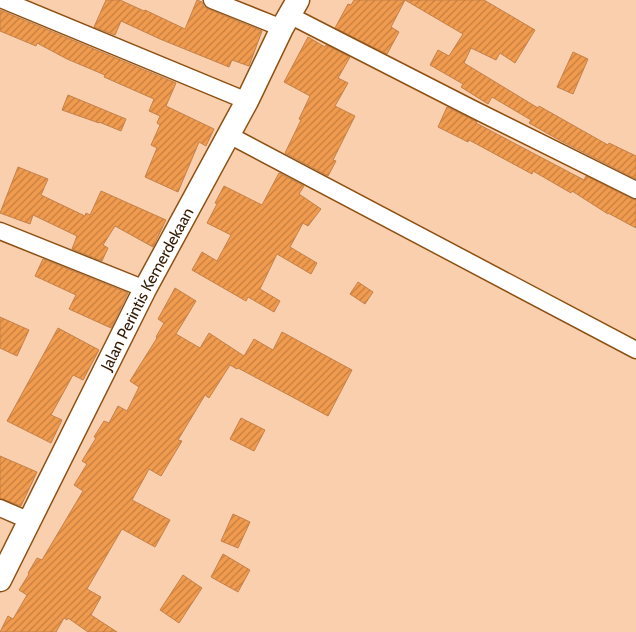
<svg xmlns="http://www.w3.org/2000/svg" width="636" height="632" font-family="Cabin,sans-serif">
<defs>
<pattern id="building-hatch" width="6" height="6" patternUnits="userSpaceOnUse" patternTransform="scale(1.25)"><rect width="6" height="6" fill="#f19b4f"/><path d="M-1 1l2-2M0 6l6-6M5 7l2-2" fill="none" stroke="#c47e40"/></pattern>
</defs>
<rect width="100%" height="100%" fill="#f9cfae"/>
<path fill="url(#building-hatch)" stroke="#c4824b" d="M 106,0 L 120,0 L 144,11 L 145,10 L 185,29 L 197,0 L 202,2 L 204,7 L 208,9 L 262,31 L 249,66 L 232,60 L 229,67 L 160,39 L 121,21 L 115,35 L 94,27 Z
M 354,0 L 484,0 L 535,30 L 515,63 L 500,53 L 496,60 L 471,48 L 464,63 L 538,108 L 539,106 L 608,145 L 609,143 L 636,156 L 636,179 L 561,141 L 529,123 L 531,120 L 492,97 L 488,104 L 461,87 L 463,84 L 430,65 L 438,50 L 449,56 L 463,34 L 405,0 L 391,27 L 399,32 L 387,54 L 335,28 L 348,4 L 351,5 Z
M 0,10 L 176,83 L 166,106 L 214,129 L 206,146 L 199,142 L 178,192 L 145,177 L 157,148 L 151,145 L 160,125 L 157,123 L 160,116 L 149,111 L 154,99 L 104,77 L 105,75 L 67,59 L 37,43 L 36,46 L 0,31 Z
M 308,37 L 325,47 L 326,45 L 350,57 L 338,78 L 348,83 L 335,106 L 355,116 L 333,160 L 336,161 L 328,176 L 285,153 L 301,120 L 299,119 L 310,96 L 284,82 Z
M 573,52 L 588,59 L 573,94 L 557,87 Z
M 68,95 L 126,119 L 121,131 L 99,122 L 99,123 L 62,110 Z
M 447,107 L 477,122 L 476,123 L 584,180 L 586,176 L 632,199 L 636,200 L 636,228 L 608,213 L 608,214 L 572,191 L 571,193 L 533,171 L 532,174 L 469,140 L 468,142 L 438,127 Z
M 18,167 L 48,179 L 41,195 L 85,216 L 86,213 L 90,215 L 101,191 L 166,220 L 153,247 L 115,226 L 103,245 L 108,248 L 102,261 L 72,249 L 77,236 L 33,215 L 30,224 L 0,213 Z
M 279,173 L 304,186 L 299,194 L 321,209 L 308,226 L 303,223 L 290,247 L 317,263 L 311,274 L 277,254 L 260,289 L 280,301 L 274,312 L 248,297 L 246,301 L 192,270 L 202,252 L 217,261 L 231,235 L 207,223 L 217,204 L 215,203 L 224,186 L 262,205 Z
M 43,259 L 128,293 L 111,328 L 69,309 L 76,295 L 35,276 Z
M 358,282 L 373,292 L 365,304 L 350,294 Z
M 175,288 L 196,301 L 176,334 L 200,348 L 209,333 L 244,356 L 254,339 L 273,350 L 282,332 L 352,370 L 328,416 L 238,368 L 237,369 L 230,365 L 209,398 L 205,395 L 178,440 L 182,441 L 161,476 L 149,469 L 132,500 L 170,520 L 155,547 L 122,529 L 87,589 L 101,597 L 91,615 L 117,632 L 88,632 L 68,618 L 67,620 L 64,618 L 56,632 L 0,632 L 8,616 L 13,619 L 27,595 L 19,590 L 29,574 L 28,573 L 37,558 L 42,560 L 83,491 L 74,485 L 87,464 L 82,461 L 96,438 L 94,437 L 104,421 L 109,423 L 118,406 L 127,411 L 139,387 L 130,381 L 157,338 L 156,337 L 164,323 L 158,319 Z
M 0,317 L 29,330 L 17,356 L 0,348 Z
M 58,328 L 99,350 L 83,380 L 73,375 L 51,415 L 62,420 L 51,443 L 7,421 Z
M 241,418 L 265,430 L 254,451 L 230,439 Z
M 0,456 L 37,472 L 21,506 L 0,498 Z
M 233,514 L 250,522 L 238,548 L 221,541 Z
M 223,554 L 250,570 L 238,592 L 211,577 Z
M 183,575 L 202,588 L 179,623 L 160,610 Z"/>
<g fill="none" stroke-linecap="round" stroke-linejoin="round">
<defs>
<path id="street" d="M 3,0 L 247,101
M 212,0 L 282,28
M 289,15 L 473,109 L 636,190
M 229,135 L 636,350
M 0,231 L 145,289
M 0,508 L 30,521"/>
<g id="secondary">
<path id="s1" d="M 0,580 L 145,289 L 247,101 L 282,28 L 298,0"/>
</g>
</defs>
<use href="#street" stroke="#8e5113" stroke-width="19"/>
<use href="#secondary" stroke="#8e5113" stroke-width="25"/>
<use href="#street" stroke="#fff" stroke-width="16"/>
<use href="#secondary" stroke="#fff" stroke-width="22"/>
</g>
<g text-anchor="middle" stroke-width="4" stroke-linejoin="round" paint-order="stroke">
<g font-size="16" fill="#361c05" stroke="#f9f9f9">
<text dy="6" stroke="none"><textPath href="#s1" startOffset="326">Jalan Perintis Kemerdekaan</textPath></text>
</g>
</g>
</svg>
